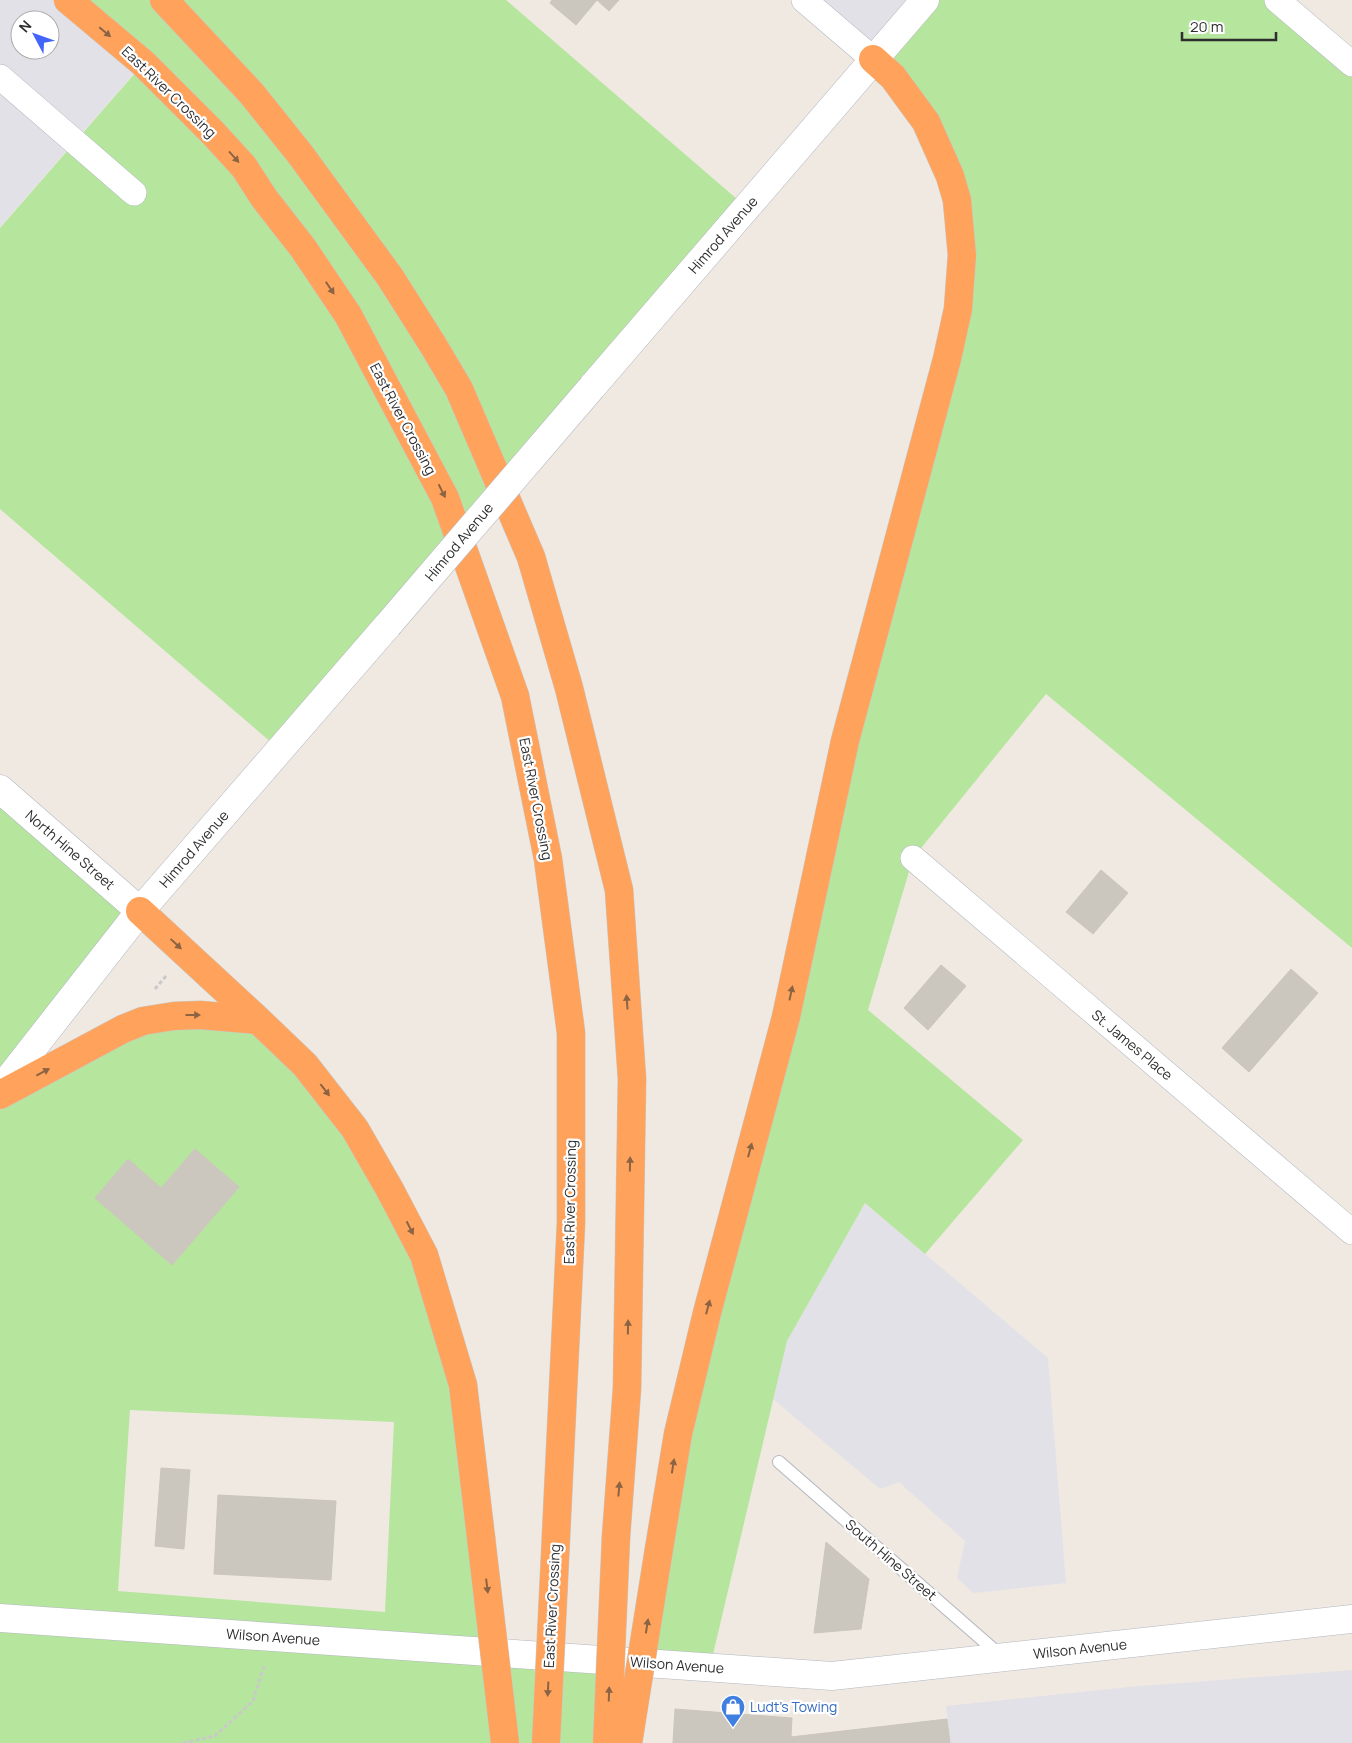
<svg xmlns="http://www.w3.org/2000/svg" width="1352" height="1743" font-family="Manrope,sans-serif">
<rect width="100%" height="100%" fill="#efe9e1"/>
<path fill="#e3e1e8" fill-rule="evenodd" d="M 0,0 L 68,0 L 143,63 L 0,227 ZM 20,20 L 50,20 L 50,50 L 20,50 Z
M 804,0 L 925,0 L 873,59 Z
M 865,1203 L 1048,1358 L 1066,1583 L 973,1593 L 957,1578 L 965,1541 L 899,1482 L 880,1489 L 773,1399 L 787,1341 Z
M 1352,1670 L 1352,1743 L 950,1743 L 946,1706 L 1129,1687 Z"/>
<path fill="#b6e59e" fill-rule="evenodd" d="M 68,0 L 506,0 L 745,206 L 280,750 L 0,509 L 0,228 L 143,64 Z
M 925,0 L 1277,0 L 1352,64 L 1352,948 L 1046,694 L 913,858 L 868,1010 L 1023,1140 L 925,1254 L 865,1203 L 787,1341 L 710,1667 L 642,1655 L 628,1743 L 0,1743 L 0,1095 L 123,1029 L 258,1020 L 391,1190 L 463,1385 L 492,1652 L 642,1655 L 678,1434 L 947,359 L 957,200 L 873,59 ZM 195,1149 L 239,1187 L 172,1265 L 95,1198 L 128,1159 L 161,1188 ZM 130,1410 L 394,1422 L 385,1612 L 118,1591 Z
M 0,789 L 140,911 L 0,1090 Z"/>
<path fill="#cbc7bf" stroke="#cbc5ba" d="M 552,0 L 619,0 L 609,11 L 597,0 L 576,25 L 550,3 Z
M 1101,870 L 1128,893 L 1093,934 L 1066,912 Z
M 941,965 L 966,986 L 928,1030 L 904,1008 Z
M 1291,969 L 1318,993 L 1249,1072 L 1222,1048 Z
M 195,1149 L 239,1187 L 172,1265 L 95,1198 L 128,1159 L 161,1188 Z
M 161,1468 L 190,1470 L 184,1549 L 155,1546 Z
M 218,1495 L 336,1501 L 331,1580 L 214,1574 Z
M 826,1542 L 869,1579 L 861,1629 L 814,1633 Z
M 675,1709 L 792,1718 L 791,1737 L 947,1719 L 950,1743 L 673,1743 Z"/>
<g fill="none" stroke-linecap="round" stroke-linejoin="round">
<defs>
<path id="service" d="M 779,1462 L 1001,1656"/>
<path id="minor" d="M 804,0 L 873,59
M 1277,0 L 1352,64
M 0,77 L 134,193
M 913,858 L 1352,1232"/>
<path id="secondary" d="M 592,387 L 925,0
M 0,789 L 140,911
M 0,1090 L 140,911 L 388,625
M 0,1618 L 832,1676 L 1352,1619"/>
<path id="motorway" d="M 68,0 L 143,63 L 213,133 L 244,167 L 264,198 L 303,248 L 348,315 L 445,498 L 515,696 L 548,859 L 571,1033 L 571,1223 L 556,1536
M 164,0 L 252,94 L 300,154 L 390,277 L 433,345 L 459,389 L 531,557 L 569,688 L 619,890 L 632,1079 L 627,1388 L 616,1537
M 140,911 L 258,1020
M 0,1095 L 123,1029 L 143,1021 L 174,1016 L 200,1015 L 258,1020 L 305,1065 L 355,1129 L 390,1190 L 424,1255 L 463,1385 L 481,1538
M 659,1549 L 678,1434 L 707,1313 L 786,1017 L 845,741 L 947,359 L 958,309 L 962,255 L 957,200 L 950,176 L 926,122 L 893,77 L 873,59"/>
</defs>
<use href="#service" stroke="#b4b7c1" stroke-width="14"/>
<use href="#minor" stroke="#b4b7c1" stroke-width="26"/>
<use href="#secondary" stroke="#b4b7c1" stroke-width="29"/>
<use href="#motorway" stroke="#c9c9c9" stroke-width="29"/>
<path stroke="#c9c9c9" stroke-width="3" stroke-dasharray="4 2.5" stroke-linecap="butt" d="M 155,989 L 166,976
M 183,1743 L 215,1736 L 253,1701 L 264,1666"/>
<use href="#service" stroke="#fff" stroke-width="12"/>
<use href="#minor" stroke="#fff" stroke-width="25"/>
<use href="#secondary" stroke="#fff" stroke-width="28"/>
<use href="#motorway" stroke="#ffa35c" stroke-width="28"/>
<defs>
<path id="secondary-bridge" d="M 388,625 L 592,387"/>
<path id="motorway-bridge" d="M 481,1538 L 505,1743
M 546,1743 L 556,1536
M 607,1743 L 616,1537
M 628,1743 L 659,1549"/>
</defs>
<use href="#secondary-bridge" stroke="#b4b7c1" stroke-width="29" stroke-linecap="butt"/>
<use href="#motorway-bridge" stroke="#c9c9c9" stroke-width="29" stroke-linecap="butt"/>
<use href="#secondary-bridge" stroke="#fff" stroke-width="28"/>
<use href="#motorway-bridge" stroke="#ffa35c" stroke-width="28"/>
</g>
<defs><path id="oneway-solid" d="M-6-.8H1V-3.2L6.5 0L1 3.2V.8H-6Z" transform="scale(1.25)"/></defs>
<g fill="#8c6343">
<use href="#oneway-solid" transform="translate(105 32) rotate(40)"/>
<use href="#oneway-solid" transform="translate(234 157) rotate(48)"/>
<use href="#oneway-solid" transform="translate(330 288) rotate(56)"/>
<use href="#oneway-solid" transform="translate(442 491) rotate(63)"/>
<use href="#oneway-solid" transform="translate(176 944) rotate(43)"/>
<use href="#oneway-solid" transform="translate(791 993) rotate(-78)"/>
<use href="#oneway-solid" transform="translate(627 1002) rotate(-94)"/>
<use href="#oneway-solid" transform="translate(193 1015)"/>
<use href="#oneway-solid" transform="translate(43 1072) rotate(-28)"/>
<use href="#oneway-solid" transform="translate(325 1090) rotate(52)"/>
<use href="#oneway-solid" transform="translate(750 1150) rotate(-75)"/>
<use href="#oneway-solid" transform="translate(630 1164) rotate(-89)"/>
<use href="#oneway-solid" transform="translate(410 1228) rotate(63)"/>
<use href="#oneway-solid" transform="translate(708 1307) rotate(-75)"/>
<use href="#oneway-solid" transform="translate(628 1327) rotate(-89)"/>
<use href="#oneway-solid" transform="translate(673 1466) rotate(-81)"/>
<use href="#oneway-solid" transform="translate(619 1489) rotate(-85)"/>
<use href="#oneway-solid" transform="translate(487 1586) rotate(83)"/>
<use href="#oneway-solid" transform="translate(647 1626) rotate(-81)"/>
<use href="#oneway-solid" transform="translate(548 1689) rotate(93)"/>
<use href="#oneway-solid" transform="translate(609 1694) rotate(-88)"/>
</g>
<defs>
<symbol id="shop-pin" viewBox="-11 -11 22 30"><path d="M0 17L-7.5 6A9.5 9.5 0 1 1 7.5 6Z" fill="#3f7fe0" stroke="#fff"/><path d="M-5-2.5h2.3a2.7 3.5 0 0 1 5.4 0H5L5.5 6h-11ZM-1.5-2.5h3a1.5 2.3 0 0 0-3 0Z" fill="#fff"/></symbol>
</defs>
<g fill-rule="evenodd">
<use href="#shop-pin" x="719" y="1693" width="28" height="38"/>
</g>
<g text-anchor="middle" stroke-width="4.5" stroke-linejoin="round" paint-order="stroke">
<g font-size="14" fill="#2e2e2e" stroke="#fff">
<text transform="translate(169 92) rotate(44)" y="5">East River Crossing</text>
<text transform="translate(723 235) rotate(-49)" y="5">Himrod Avenue</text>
<text transform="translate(403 419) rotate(62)" y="5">East River Crossing</text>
<text transform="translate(459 542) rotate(-50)" y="5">Himrod Avenue</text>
<text transform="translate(536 799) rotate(79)" y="5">East River Crossing</text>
<text transform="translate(194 849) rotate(-49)" y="5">Himrod Avenue</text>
<text transform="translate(70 850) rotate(41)" y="5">North Hine Street</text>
<text transform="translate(1132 1045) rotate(40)" y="5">St. James Place</text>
<text transform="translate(570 1202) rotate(-89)" y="5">East River Crossing</text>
<text transform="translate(891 1560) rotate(41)" y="5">South Hine Street</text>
<text transform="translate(552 1606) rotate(-87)" y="5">East River Crossing</text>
<text transform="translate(273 1637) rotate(4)" y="5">Wilson Avenue</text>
<text transform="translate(1080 1649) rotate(-6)" y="5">Wilson Avenue</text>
<text transform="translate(677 1665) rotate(4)" y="5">Wilson Avenue</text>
</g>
<g font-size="14" fill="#366cbe" stroke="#fff" text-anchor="start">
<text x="750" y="1712">Ludt's Towing</text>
</g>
</g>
<g transform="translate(35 35) rotate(311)"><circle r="24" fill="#ffffff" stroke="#ababab"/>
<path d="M0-4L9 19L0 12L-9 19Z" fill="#4264fb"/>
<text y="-8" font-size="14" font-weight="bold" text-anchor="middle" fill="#2e2e2e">N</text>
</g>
<path d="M1182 32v8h94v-8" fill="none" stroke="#2e2e2e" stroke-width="2.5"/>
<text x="1190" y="32" font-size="15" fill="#2e2e2e" stroke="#ffffff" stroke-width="4" paint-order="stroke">20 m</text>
</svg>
